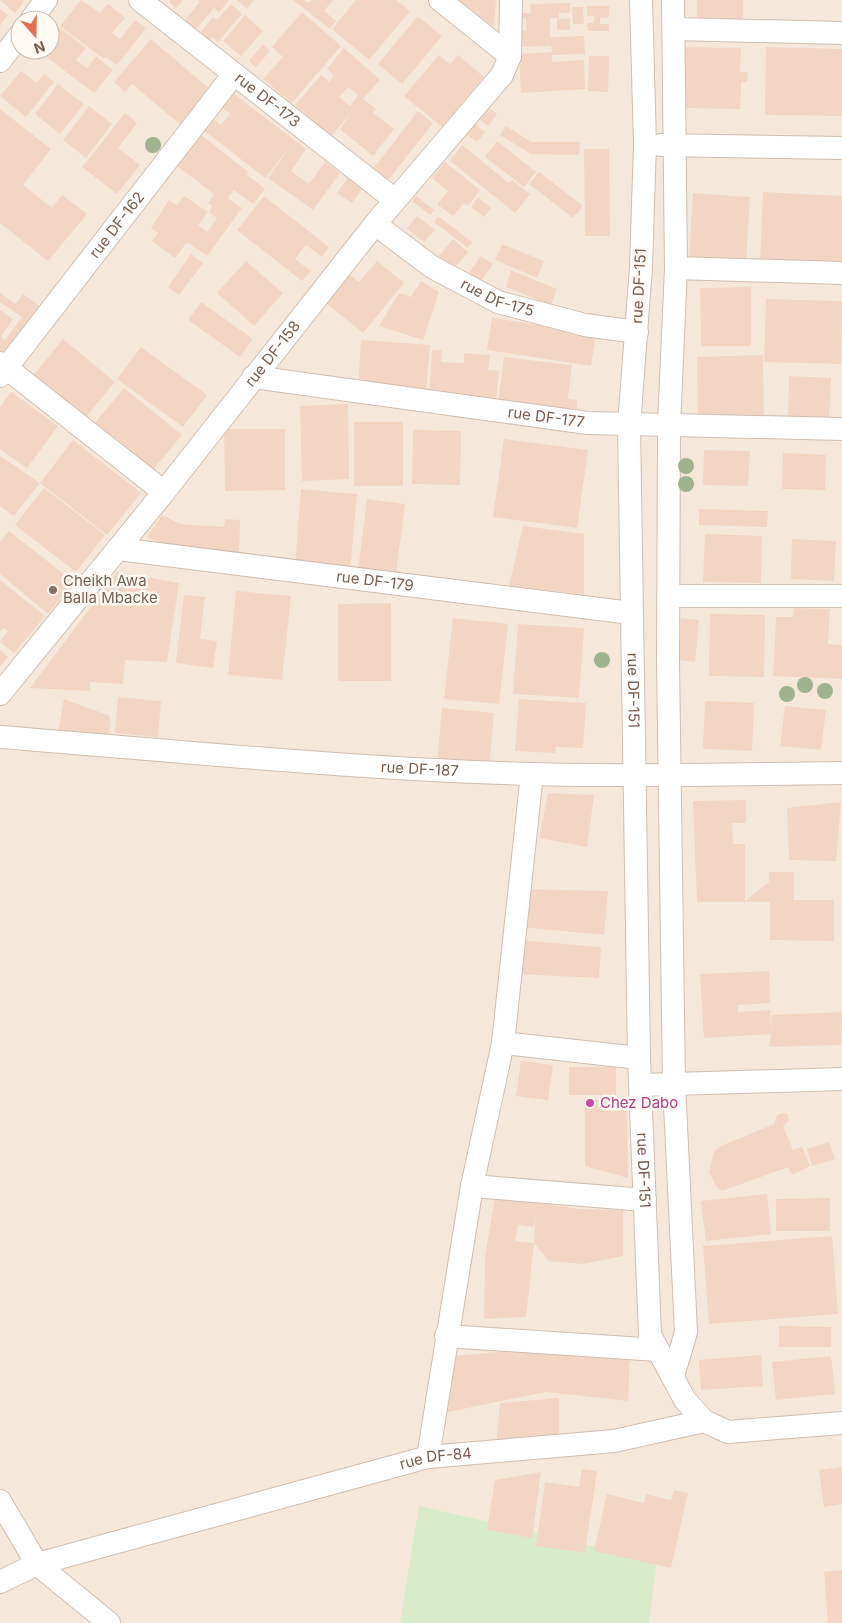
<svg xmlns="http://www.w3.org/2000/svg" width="842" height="1623" font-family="Inter,sans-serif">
<rect width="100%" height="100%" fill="#fdf6ec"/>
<path fill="#f5e8da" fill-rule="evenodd" d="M 0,0 L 842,0 L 842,1623 L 0,1623 ZM 20,20 L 50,20 L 50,50 L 20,50 Z"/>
<path fill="#d8ecc9" d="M 419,1506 L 657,1561 L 649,1623 L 400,1623 Z"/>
<path fill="#f3d5c3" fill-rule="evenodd" d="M 0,0 L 22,0 L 24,2 L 15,13 Z
M 81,0 L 100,13 L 108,4 L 125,18 L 112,33 L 120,39 L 135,20 L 146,28 L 117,65 L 106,57 L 104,59 L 60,26 Z
M 171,0 L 183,0 L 176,8 L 169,2 Z
M 198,0 L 229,0 L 219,12 L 214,8 L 195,30 L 184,21 L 200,2 Z
M 237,0 L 254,0 L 247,9 Z
M 293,0 L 304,0 L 308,3 L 311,0 L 333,0 L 324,11 L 336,21 L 330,29 Z
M 356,0 L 396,0 L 410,11 L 369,60 L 332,29 Z
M 451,0 L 496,0 L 494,26 Z
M 697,0 L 743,0 L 743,22 L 697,22 Z
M 570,3 L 570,13 L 559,13 L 559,18 L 550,18 L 550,37 L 584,36 L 585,54 L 552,55 L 552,62 L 584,60 L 585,89 L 521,93 L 519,54 L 552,52 L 551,46 L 514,47 L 513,31 L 526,31 L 526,19 L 513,19 L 513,13 L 531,13 L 530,4 Z
M 231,4 L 242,14 L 218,42 L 212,37 L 208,43 L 198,35 L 213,17 L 217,20 Z
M 587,6 L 609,6 L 609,17 L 600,18 L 600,24 L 609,24 L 609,31 L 588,31 L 587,23 L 594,23 L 594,16 L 587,16 Z
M 572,7 L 583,7 L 584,24 L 573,24 Z
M 0,9 L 8,15 L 0,25 Z
M 302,12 L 341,46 L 292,103 L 263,79 L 283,57 L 272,47 Z
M 245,15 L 263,31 L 241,56 L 223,41 Z
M 418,16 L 442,36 L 402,84 L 378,64 Z
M 570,18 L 570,30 L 557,30 L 557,19 Z
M 59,27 L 86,48 L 76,60 L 87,68 L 96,56 L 113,70 L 94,93 L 40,52 L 50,50 L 50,39 Z
M 151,39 L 212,91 L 182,126 L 132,84 L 125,92 L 114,82 Z
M 263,44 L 270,51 L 256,67 L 249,61 Z
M 683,47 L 741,48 L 740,72 L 748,72 L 747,82 L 741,82 L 740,109 L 682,108 Z
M 766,47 L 842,49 L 842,116 L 765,115 Z
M 344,48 L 380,80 L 363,99 L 376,109 L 373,113 L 394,129 L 373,156 L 340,129 L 352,112 L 331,136 L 295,105 L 321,75 L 329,82 L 334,75 L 327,69 ZM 348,87 L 358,95 L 350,106 L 339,97 Z
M 439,55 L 450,64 L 458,55 L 484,77 L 442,127 L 404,96 Z
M 589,56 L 609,56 L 608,92 L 588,91 Z
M 21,71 L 37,83 L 44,74 L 54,82 L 26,117 L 0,96 Z
M 58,84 L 84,104 L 60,134 L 35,114 Z
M 230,91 L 306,149 L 291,171 L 309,184 L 325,162 L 340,173 L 313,210 L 268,178 L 289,148 L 265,178 L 201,128 L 210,116 L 221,125 L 230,114 L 219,105 Z
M 483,103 L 497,114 L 488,126 L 474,115 Z
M 89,106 L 112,124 L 86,158 L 63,140 Z
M 0,109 L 51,149 L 23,185 L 52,208 L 62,195 L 87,214 L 48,261 L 0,223 Z
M 418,111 L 433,123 L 388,180 L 373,169 Z
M 125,113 L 137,123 L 118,148 L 140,165 L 117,194 L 82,167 Z
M 470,121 L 485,132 L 477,142 L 462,131 Z
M 506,126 L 531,142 L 580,142 L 579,155 L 531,154 L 500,135 Z
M 201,135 L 248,172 L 246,174 L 265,189 L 253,204 L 234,190 L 228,198 L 242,208 L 207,256 L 187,242 L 175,258 L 152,241 L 158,233 L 151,228 L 169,200 L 177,205 L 184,196 L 208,212 L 198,225 L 207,232 L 217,218 L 209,212 L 212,206 L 208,203 L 214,194 L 177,166 Z
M 497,141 L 536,172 L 524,187 L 485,157 Z
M 462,145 L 509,183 L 512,180 L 530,194 L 515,213 L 450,161 Z
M 584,149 L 609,149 L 610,236 L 585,236 Z
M 445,162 L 480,190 L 468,206 L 464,203 L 453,216 L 437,204 L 448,191 L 432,178 Z
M 539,172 L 583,206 L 573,218 L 529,184 Z
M 349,176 L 364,186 L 352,203 L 337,193 Z
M 763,192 L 842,196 L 842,266 L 760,263 Z
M 693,193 L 750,197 L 746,263 L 689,260 Z
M 264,196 L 329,247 L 322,257 L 306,245 L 295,259 L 311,271 L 302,281 L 237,230 Z
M 416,196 L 434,210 L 430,215 L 412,201 Z
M 478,197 L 491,208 L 484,217 L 471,207 Z
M 417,216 L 435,230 L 424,242 L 407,229 Z
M 438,216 L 472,242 L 468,248 L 434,222 Z
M 453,239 L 468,252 L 453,270 L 438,257 Z
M 502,244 L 544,261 L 537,278 L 495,260 Z
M 191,254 L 203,263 L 179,295 L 168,287 Z
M 481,256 L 493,264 L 481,281 L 469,273 Z
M 246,261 L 283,293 L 254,326 L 217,293 Z
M 377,261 L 404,283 L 363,333 L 326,303 L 350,275 L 359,282 Z
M 511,270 L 557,289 L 551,305 L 506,287 Z
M 421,281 L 439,292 L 423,340 L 379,326 L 399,293 L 411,297 Z
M 751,287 L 751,346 L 701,346 L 700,288 Z
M 0,293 L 15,304 L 23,294 L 43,308 L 0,359 L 0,310 L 13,319 L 1,337 L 5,340 L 22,317 L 0,302 Z
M 766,299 L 842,301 L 841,364 L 764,362 Z
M 201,302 L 253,339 L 240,357 L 188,320 Z
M 492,318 L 596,333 L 591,366 L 487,350 Z
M 63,339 L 115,382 L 84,419 L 32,377 Z
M 361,340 L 430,345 L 426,393 L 358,388 Z
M 141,347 L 207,395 L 183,427 L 117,379 Z
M 432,350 L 442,351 L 441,362 L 464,363 L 464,353 L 490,355 L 488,370 L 499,371 L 496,401 L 429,396 Z
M 763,355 L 764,417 L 698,419 L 697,357 Z
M 504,357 L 572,365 L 568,399 L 577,400 L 576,412 L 498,403 Z
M 789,376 L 831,378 L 829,420 L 788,419 Z
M 124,388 L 182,435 L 151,472 L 93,425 Z
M 11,392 L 58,426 L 27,468 L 0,449 L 0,407 Z
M 348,404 L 349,479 L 302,481 L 300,406 Z
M 354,422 L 403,422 L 403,486 L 354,486 Z
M 224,429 L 285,429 L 285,490 L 225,491 Z
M 413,430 L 461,431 L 460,485 L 412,484 Z
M 504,439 L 588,450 L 577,528 L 493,517 Z
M 73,440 L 141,493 L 107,535 L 40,483 Z
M 704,450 L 750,451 L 748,486 L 703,485 Z
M 783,453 L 826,455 L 825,490 L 782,489 Z
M 0,456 L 40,483 L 14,516 L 0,506 Z
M 44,488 L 105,535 L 76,572 L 15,525 Z
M 301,489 L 357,494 L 350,572 L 295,567 Z
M 367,499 L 405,504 L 396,574 L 358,570 Z
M 699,509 L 768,511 L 767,527 L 699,525 Z
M 162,515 L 180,524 L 224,527 L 225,519 L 240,520 L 239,559 L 191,557 L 147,537 Z
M 523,526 L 584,534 L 584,594 L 509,586 Z
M 9,531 L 74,582 L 48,614 L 0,574 L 0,542 Z
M 705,534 L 762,536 L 761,583 L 703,582 Z
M 792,539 L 836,541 L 834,581 L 791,579 Z
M 117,572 L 179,583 L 167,662 L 125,660 L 123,684 L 90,682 L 90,691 L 30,688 Z
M 0,580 L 45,616 L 14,653 L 0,642 L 8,631 L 4,628 L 0,632 Z
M 236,591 L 291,596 L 282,680 L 228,675 Z
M 184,595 L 205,597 L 200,639 L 217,641 L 213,668 L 176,663 Z
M 391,603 L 391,681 L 338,681 L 338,604 Z
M 794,608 L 830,609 L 828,644 L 842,645 L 842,679 L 773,676 L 776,617 L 793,617 Z
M 710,614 L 765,615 L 764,677 L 709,676 Z
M 453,618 L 508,624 L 499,704 L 444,699 Z
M 681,618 L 699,620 L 695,662 L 677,660 Z
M 518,624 L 584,628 L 579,698 L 513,694 Z
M 0,650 L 8,657 L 0,667 Z
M 118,697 L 161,701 L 158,737 L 115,733 Z
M 64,699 L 110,716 L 109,745 L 57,739 Z
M 519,699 L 586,703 L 583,748 L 556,747 L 555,753 L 515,751 Z
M 705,701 L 754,703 L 752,751 L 703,749 Z
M 785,706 L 826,710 L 821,750 L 780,746 Z
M 442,708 L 494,713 L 489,769 L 437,764 Z
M 548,793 L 594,795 L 587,847 L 539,838 Z
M 746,800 L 746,823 L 732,823 L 733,844 L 745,844 L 745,901 L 769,882 L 769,872 L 794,872 L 794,900 L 834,900 L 834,941 L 770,940 L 770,902 L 697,902 L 693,801 Z
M 841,802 L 836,861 L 789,860 L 787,808 Z
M 524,889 L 608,891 L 604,935 L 521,927 Z
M 518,940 L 601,947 L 599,978 L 515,974 Z
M 769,971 L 770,1003 L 738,1005 L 738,1012 L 770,1010 L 771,1031 L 772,1015 L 842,1012 L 841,1045 L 769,1047 L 771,1034 L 704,1038 L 700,974 Z
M 521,1061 L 553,1065 L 548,1100 L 516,1096 Z
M 569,1067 L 616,1067 L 616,1095 L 569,1095 Z
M 585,1099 L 627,1101 L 628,1178 L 585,1166 Z
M 783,1113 L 787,1114 L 789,1120 L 783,1126 L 793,1150 L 802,1147 L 810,1166 L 792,1175 L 788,1167 L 722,1191 L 716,1186 L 709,1172 L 714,1152 L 721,1146 L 774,1124 L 777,1115 Z
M 829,1142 L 835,1159 L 812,1166 L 807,1149 Z
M 767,1194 L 771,1234 L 706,1241 L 701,1201 Z
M 495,1196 L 580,1209 L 623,1210 L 623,1256 L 583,1264 L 549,1261 L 534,1243 L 536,1209 L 534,1227 L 518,1225 L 515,1241 L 534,1243 L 526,1317 L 484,1319 L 485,1258 Z
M 830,1198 L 830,1231 L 776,1231 L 776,1199 Z
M 832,1236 L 838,1314 L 709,1324 L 703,1246 Z
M 779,1326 L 831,1327 L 831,1347 L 779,1347 Z
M 548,1347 L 630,1356 L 628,1401 L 546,1392 L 448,1412 L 454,1356 Z
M 761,1355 L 763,1386 L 701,1390 L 699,1360 Z
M 831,1356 L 835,1394 L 776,1400 L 772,1362 Z
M 559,1398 L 559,1436 L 496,1446 L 500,1403 Z
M 842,1467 L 842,1504 L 824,1507 L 819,1470 Z
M 582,1469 L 597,1471 L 585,1553 L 536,1546 L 545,1482 L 579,1487 Z
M 541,1472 L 532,1538 L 487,1530 L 495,1480 Z
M 674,1490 L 688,1493 L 671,1568 L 594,1551 L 607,1494 L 644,1503 L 646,1494 L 671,1500 Z
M 842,1570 L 842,1623 L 828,1623 L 824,1572 Z"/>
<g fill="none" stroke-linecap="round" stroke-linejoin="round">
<defs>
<g id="minor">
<path id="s1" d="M 140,0 L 395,200"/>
<path d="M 440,0 L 510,56"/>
<path id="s2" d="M 641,0 L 645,144 L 641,267 L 629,425 L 639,1058 L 650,1335 L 685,1400 L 704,1421"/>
<path d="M 31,20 L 46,0"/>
<path d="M 674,29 L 842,33"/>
<path d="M 0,61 L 20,35"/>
<path d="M 661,145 L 842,148"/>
<path id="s3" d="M 375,224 L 432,267 L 498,302 L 585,325 L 637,332"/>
<path d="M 676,268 L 842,273"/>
<path d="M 0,363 L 164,492"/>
<path id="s4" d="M 0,376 L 234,74"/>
<path id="s5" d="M 253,377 L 588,423 L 842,429"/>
<path id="s6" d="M 118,549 L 631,613"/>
<path d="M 669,596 L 842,596"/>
<path id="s7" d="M 0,694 L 164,492 L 375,224 L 502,75 L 510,56 L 511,0"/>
<path id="s8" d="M 0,737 C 177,751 355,769 533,774 C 636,777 739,774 842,773"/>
<path d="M 503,1043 L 639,1058"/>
<path d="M 641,1085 L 842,1079"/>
<path d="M 472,1186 L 645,1200"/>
<path d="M 446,1336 L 658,1350"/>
<path d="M 673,1376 L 686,1332 L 674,1084 L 668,662 L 669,425 L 676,268 L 673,0"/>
<path d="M 428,1457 L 472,1186 L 503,1043 L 532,774"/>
<path d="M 0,1501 L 37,1564 L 109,1623"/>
<path id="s9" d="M 0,1582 L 37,1564 L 428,1457 L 614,1441 L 704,1421 L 728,1432 L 842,1423"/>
</g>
</defs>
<use href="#minor" stroke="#d1beb0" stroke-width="24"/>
<use href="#minor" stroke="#fff" stroke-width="22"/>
</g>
<g fill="#a0b28e">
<circle cx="153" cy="145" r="8"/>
<circle cx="686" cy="466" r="8"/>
<circle cx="686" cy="484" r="8"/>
<circle cx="602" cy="660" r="8"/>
<circle cx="805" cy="685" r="8"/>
<circle cx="825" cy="691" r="8"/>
<circle cx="787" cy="694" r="8"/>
</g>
<circle fill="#8d6e63" stroke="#fffaf3" stroke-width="2" cx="53" cy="590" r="5"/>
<circle fill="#d1479c" stroke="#fffaf3" stroke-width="2" cx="590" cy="1103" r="5"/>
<g text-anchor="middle" stroke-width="5" stroke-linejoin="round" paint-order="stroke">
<g font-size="15" fill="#7a5c4d" stroke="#fffaf3">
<text dy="5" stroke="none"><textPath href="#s1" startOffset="162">rue DF-173</textPath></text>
<text dy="5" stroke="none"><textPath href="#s4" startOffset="191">rue DF-162</textPath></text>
<text transform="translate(639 286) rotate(-87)" y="5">rue DF-151</text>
<text dy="5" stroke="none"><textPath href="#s3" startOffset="144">rue DF-175</textPath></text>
<text dy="5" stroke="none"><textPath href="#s7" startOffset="436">rue DF-158</textPath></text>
<text dy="5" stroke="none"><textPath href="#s5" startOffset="296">rue DF-177</textPath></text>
<text dy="5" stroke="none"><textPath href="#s6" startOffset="259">rue DF-179</textPath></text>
<text dy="5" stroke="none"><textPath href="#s2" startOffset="691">rue DF-151</textPath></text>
<text dy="5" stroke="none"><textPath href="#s8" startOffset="421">rue DF-187</textPath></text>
<text dy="5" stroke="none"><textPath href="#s2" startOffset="1171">rue DF-151</textPath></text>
<text dy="5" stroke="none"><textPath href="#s9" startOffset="454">rue DF-84</textPath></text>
</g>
<g font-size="15" fill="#785e54" stroke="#fffaf3" text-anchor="start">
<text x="63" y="586">Cheikh Awa<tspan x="63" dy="17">Balla Mbacke</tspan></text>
</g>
<g font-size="15" fill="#b23c85" stroke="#fffaf3" text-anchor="start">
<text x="600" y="1108">Chez Dabo</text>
</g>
</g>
<g transform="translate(35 35) rotate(160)"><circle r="24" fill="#fffaf3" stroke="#cabbb1"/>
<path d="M0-4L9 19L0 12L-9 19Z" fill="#e76f51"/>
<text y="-8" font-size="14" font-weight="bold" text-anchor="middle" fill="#7a5c4d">N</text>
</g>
</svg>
